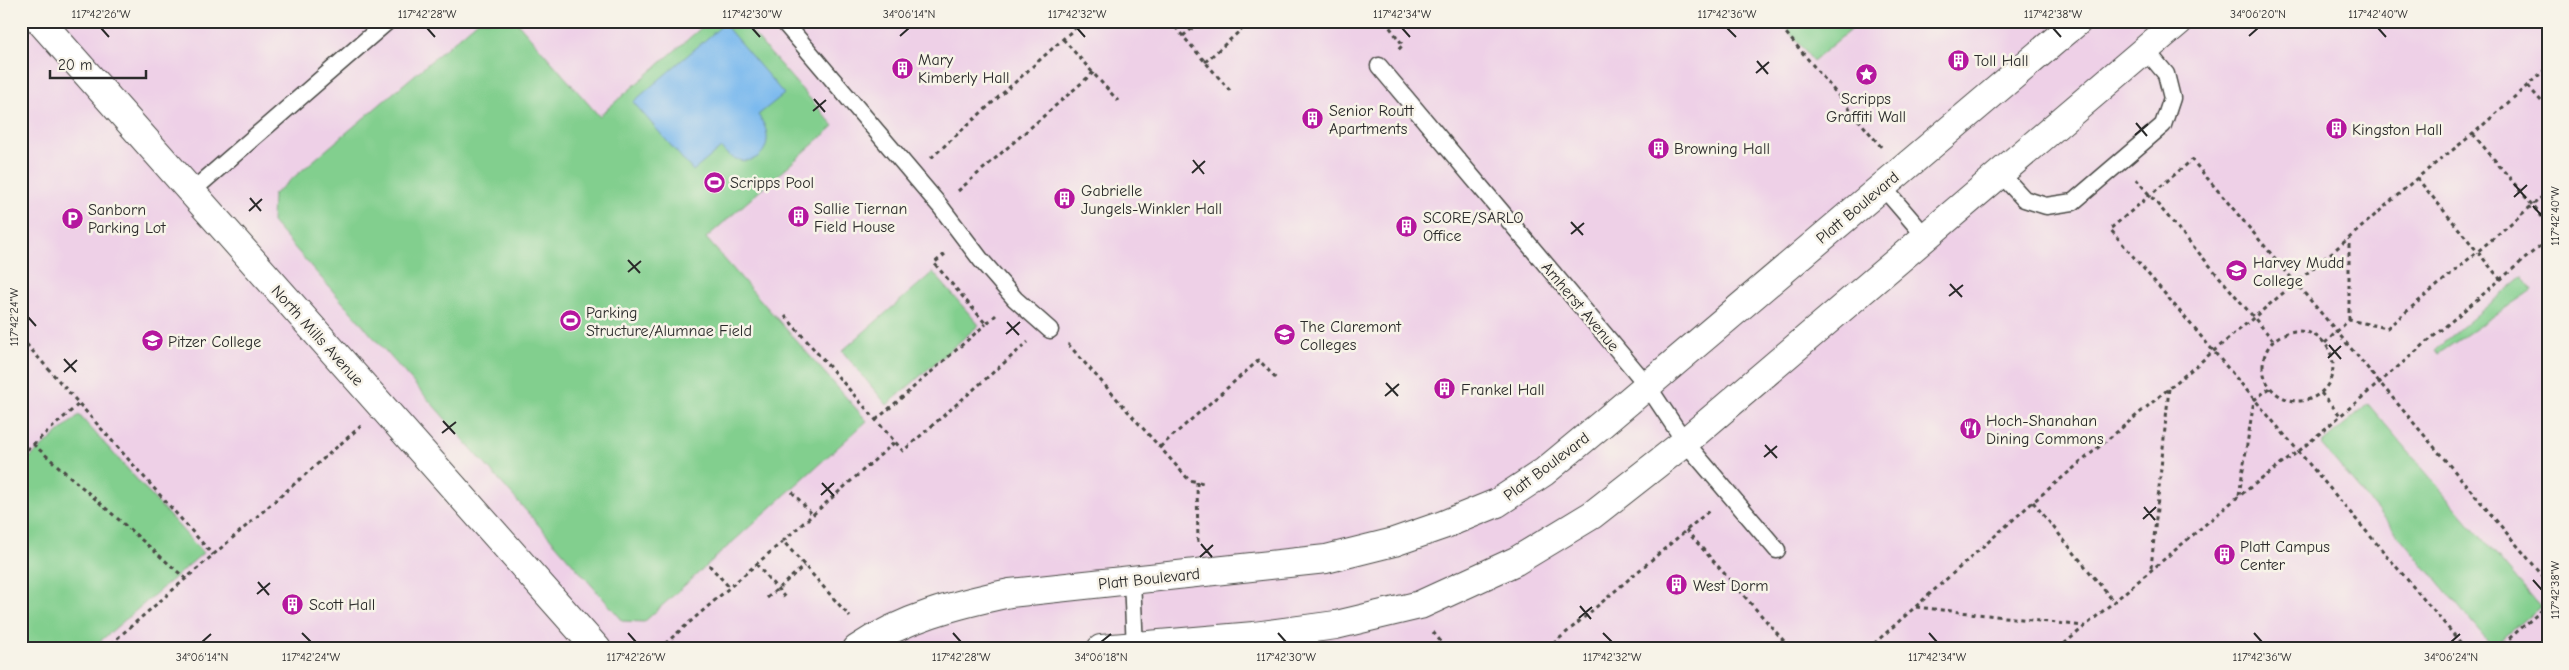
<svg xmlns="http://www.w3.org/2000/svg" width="2569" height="670" font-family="'Comic Neue',sans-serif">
<rect width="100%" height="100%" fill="#f7f3e8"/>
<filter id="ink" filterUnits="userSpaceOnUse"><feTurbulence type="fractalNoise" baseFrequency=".02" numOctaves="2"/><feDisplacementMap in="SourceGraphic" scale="10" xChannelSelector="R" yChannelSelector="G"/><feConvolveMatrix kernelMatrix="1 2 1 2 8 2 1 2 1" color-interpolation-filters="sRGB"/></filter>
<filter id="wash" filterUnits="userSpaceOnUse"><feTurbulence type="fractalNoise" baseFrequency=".0096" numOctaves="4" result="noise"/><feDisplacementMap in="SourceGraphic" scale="20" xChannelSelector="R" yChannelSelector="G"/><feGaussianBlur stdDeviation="1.12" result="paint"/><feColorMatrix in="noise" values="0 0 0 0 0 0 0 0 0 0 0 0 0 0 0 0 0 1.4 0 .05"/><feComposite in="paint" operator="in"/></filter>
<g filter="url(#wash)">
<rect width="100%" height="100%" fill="#efe9d0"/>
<path fill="#eed0e7" d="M 21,21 L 2548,21 L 2548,649 L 21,649 Z"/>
<path fill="#82cf8e" stroke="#567d5c" d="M 478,21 L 516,21 L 599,116 L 709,21 L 742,21 L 834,126 L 706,238 L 867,421 L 644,622 L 623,621 L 272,222 L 273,195 Z
M 1780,21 L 1861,21 L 1813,61 Z
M 933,272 L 979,325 L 887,405 L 842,351 Z
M 2523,276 L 2532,290 L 2438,354 L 2435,350 Z
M 2368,404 L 2540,607 L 2493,647 L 2321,444 Z
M 79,415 L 203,553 L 91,649 L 21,649 L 21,465 Z"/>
<path fill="#7ab9ee" stroke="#52728c" d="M 724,24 L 784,94 L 758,115 C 785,150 746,178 721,148 L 693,171 L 633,102 Z"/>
</g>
<g filter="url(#ink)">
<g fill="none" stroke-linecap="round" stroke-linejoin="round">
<defs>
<path id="lane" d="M 783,21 L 940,206 L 981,260 L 1015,299 L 1050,330
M 1379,66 L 1647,385 L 1685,442 L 1777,550
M 2000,173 L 2024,199 L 2046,206 L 2073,202 L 2121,161 L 2163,125 L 2172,98 L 2166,74 L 2145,49
M 1882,186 L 1925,236
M 191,192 L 388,21
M 1132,579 L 1135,649"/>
<path id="street" d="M 40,21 L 597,649
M 857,649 C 903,618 957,604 1010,593 L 1326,559 L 1394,542 L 1443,525 L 1497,503 L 1544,472 L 1602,424 L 2078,21
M 1101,649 L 1254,636 L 1336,625 L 1420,605 L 1516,561 L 1592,515 L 1685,442 L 2179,21"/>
</defs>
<use href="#lane" stroke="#484844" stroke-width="19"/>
<use href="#street" stroke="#484844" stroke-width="30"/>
<path stroke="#484844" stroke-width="3" stroke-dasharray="4 4" stroke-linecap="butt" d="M 1170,21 L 1231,92
M 1385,21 L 1403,45 L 1398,50
M 1776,21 L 1882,148
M 1183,36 L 1201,21
M 1063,39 L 1118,101
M 1205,62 L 1251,21
M 2528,86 L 2548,109
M 2473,134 L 2548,224
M 931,158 L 1083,21
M 2417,178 L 2500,279
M 2136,179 L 2273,340
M 958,191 L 1094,72
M 945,254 L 934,263 L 986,324 L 996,315
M 785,316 L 903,451 L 1028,342
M 2349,320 L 2349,239
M2263 366a35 35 0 1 1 70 0a35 35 0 1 1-70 0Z
M 21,338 L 213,555
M 2325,343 L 2349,320 L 2387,328 L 2548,192
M 1068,344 L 1189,480 L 1203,483
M 2321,393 L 2340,415
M 876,420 L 986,324
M 33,444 L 186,579
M 1160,447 L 1259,360 L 1277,380
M 21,455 L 80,403
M 1197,482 L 1198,544
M 792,492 L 813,515
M 2239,495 L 2254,400 L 2270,388
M 2033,502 L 2114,602
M 1686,530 L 1791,649
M 783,541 L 895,442
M 756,564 L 787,600
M 709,565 L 730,588
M 2151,568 L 2169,388
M 767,598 L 804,566
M 1916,607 L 2084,626
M 1433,632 L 1447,649
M 21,640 L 29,649
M 105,649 L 361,426
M 659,649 L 783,541 L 850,617
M 1547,649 L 1710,510
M 1868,649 L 2033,502 L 2349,238 L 2417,178 L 2473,134 L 2548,67
M 2058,649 L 2239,496 L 2299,451 L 2548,239
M 2466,649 L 2110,229 L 2192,160 L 2548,582
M 2497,649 L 2548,605
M 2534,649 L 2548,637"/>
<use href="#lane" stroke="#fff" stroke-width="16"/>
<use href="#street" stroke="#fff" stroke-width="28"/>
</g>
</g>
<path fill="none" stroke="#2b2b2b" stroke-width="2" d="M 101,28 L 109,37M 427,28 L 435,37M 752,28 L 760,37M 1077,28 L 1085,37M 1402,28 L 1410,37M 1727,28 L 1736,37M 2053,28 L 2061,37M 2378,28 L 2386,37M 900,36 L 909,28M 2249,36 L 2258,28M 1757,61 L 1768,74M 1756,73 L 1769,62M 814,99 L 825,112M 813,111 L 826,100M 2136,123 L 2147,136M 2135,135 L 2148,124M 1193,160 L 1204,174M 1192,173 L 1205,161M 2514,184 L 2526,198M 2514,197 L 2527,185M 250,198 L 261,211M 2533,206 L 2542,216M 249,211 L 262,199M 1571,222 L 1583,235M 1571,234 L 1584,223M 628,260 L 640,273M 628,272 L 641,261M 1950,284 L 1962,297M 1949,296 L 1963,285M 28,317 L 36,326M 1007,322 L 1019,335M 1006,334 L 1020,322M 2329,345 L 2341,359M 2328,358 L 2341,346M 64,359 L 76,372M 64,372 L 77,360M 1386,383 L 1398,396M 1385,396 L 1399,384M 443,421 L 455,434M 442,433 L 456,422M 1765,445 L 1777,458M 1764,457 L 1777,446M 822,483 L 834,496M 821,495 L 834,483M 2144,507 L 2155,520M 2143,519 L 2156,507M 1201,544 L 1212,557M 1200,557 L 1213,545M 2533,580 L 2542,590M 258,582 L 269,595M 257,594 L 270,583M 1580,606 L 1591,619M 1579,618 L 1592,607M 302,633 L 311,642M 628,633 L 636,642M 953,633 L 961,642M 1278,633 L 1286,642M 1603,633 L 1612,642M 1929,633 L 1937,642M 2254,633 L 2262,642M 202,642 L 211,634M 1101,642 L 1111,634M 2451,642 L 2460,634"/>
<defs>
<symbol id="building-disc" viewBox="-11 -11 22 22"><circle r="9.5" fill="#b5179e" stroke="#f7f3e8"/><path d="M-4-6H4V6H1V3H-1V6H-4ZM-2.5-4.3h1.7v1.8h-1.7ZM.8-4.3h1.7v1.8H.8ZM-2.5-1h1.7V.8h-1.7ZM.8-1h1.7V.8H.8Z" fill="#fff"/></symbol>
<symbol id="sight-disc" viewBox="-11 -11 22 22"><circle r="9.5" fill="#b5179e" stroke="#f7f3e8"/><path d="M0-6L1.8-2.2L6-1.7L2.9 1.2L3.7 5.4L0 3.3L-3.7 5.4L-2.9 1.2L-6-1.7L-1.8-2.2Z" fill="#fff"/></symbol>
<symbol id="stadium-disc" viewBox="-11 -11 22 22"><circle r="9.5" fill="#b5179e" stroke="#f7f3e8"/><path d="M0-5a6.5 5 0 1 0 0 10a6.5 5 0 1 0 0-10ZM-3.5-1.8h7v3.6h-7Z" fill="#fff"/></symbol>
<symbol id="parking-disc" viewBox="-11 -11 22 22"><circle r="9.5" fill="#b5179e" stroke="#f7f3e8"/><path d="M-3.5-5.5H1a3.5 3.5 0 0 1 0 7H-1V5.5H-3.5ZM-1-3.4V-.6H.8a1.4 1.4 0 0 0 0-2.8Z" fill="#fff"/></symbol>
<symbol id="university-disc" viewBox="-11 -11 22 22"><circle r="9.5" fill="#b5179e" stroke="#f7f3e8"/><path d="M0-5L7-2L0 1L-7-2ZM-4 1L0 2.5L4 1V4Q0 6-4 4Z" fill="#fff"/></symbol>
<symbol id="restaurant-disc" viewBox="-11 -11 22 22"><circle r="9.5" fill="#b5179e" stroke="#f7f3e8"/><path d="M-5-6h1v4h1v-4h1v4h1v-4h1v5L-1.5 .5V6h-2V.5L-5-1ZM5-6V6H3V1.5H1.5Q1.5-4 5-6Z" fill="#fff"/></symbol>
</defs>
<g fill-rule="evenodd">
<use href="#building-disc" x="1946" y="48" width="25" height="25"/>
<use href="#building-disc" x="890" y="56" width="25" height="25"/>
<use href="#sight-disc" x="1854" y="62" width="25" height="25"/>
<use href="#building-disc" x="1300" y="106" width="25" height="25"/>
<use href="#building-disc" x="2324" y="116" width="25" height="25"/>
<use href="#building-disc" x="1646" y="136" width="25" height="25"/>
<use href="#stadium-disc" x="702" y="170" width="25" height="25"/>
<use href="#building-disc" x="1052" y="186" width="25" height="25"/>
<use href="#building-disc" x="786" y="204" width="25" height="25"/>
<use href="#parking-disc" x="60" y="206" width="25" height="25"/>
<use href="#building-disc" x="1394" y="214" width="25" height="25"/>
<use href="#university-disc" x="2224" y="258" width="25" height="25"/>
<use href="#stadium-disc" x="558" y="308" width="25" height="25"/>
<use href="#university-disc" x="1272" y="322" width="25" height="25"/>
<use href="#university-disc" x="140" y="328" width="25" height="25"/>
<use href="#building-disc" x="1432" y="376" width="25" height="25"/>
<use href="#restaurant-disc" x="1958" y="416" width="25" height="25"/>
<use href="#building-disc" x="2212" y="542" width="25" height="25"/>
<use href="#building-disc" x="1664" y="572" width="25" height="25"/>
<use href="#building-disc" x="280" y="592" width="25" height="25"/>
</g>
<g text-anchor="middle" stroke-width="5" stroke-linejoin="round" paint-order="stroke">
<g font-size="16" fill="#2b2b2b" stroke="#f7f3e8" text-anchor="start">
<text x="918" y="65">Mary<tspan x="918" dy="18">Kimberly Hall</tspan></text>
<text x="1974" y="66">Toll Hall</text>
<text x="1866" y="104" text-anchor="middle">Scripps<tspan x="1866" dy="18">Graffiti Wall</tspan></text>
<text x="1329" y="116">Senior Routt<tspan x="1329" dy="18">Apartments</tspan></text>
<text x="2352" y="135">Kingston Hall</text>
<text x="1674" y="154">Browning Hall</text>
<text x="730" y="188">Scripps Pool</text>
<text x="1081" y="196">Gabrielle<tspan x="1081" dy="18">Jungels-Winkler Hall</tspan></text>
<text x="814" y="214">Sallie Tiernan<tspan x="814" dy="18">Field House</tspan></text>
<text x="88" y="215">Sanborn<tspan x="88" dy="18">Parking Lot</tspan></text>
<text x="1423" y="223">SCORE/SARLO<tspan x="1423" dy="18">Office</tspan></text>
<text x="2253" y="268">Harvey Mudd<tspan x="2253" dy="18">College</tspan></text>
<text x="586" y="318">Parking<tspan x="586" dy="18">Structure/Alumnae Field</tspan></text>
<text x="1300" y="332">The Claremont<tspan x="1300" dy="18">Colleges</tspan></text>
<text x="168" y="347">Pitzer College</text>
<text x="1461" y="395">Frankel Hall</text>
<text x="1986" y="426">Hoch-Shanahan<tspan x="1986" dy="18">Dining Commons</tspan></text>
<text x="2240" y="552">Platt Campus<tspan x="2240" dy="18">Center</tspan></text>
<text x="1693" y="591">West Dorm</text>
<text x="309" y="610">Scott Hall</text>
</g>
<g font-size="16" fill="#2b2b2b" stroke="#f7f3e8">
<text transform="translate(1857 207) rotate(-40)" y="6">Platt Boulevard</text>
<text transform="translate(1581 306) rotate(50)" y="6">Amherst Avenue</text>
<text transform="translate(318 335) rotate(48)" y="6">North Mills Avenue</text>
<text transform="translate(1546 466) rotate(-37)" y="6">Platt Boulevard</text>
<text transform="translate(1149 578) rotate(-6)" y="6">Platt Boulevard</text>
</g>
</g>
<rect width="2569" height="670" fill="none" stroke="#f7f3e8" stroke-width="55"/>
<path d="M50 70v8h96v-8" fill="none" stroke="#2b2b2b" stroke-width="2.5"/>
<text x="58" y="70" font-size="15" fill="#2b2b2b" stroke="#f7f3e8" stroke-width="4" paint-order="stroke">20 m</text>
<rect x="28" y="28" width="2514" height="614" fill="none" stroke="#2b2b2b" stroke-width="2"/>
<g font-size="12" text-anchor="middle" fill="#2b2b2b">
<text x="101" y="18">117°42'26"W</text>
<text x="427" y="18">117°42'28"W</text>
<text x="752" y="18">117°42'30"W</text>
<text x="909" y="18">34°06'14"N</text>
<text x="1077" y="18">117°42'32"W</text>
<text x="1402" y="18">117°42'34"W</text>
<text x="1727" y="18">117°42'36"W</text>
<text x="2053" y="18">117°42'38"W</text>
<text x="2258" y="18">34°06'20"N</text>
<text x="2378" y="18">117°42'40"W</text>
<text transform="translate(2555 216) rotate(-90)" y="4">117°42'40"W</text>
<text transform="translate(14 317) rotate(-90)" y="4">117°42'24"W</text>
<text transform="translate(2555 590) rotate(-90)" y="4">117°42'38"W</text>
<text x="202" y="661">34°06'14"N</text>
<text x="311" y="661">117°42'24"W</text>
<text x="636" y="661">117°42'26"W</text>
<text x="961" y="661">117°42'28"W</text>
<text x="1101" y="661">34°06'18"N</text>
<text x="1286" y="661">117°42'30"W</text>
<text x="1612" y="661">117°42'32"W</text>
<text x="1937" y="661">117°42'34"W</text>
<text x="2262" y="661">117°42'36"W</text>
<text x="2451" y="661">34°06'24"N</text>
</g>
</svg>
